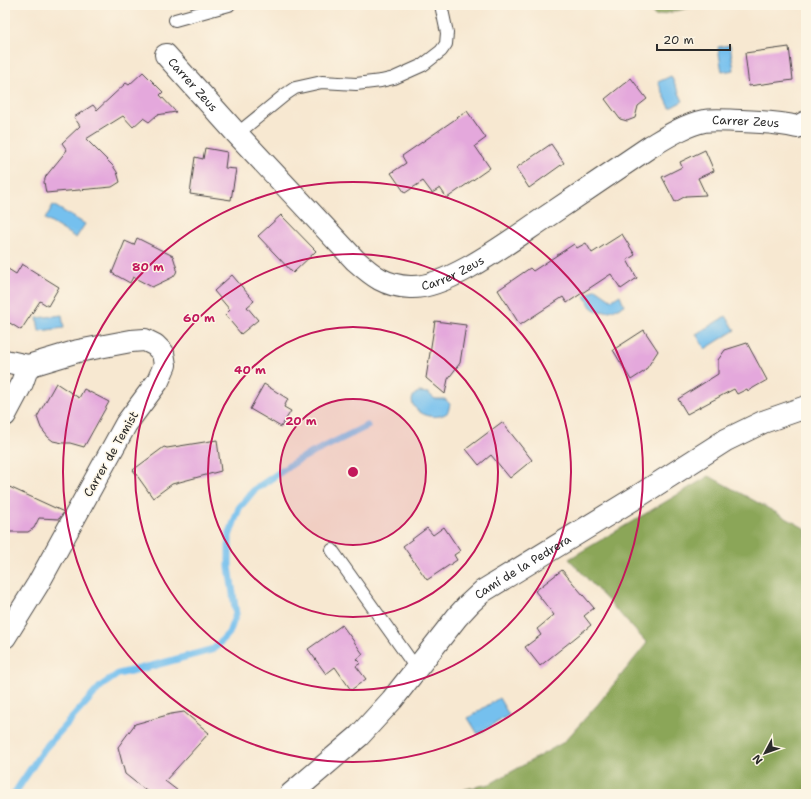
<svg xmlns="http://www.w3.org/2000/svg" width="811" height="799" font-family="'Shantell Sans',sans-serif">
<rect width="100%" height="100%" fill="#fcf5e5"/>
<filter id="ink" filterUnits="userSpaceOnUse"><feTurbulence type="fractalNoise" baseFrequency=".025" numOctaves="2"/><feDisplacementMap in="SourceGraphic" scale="8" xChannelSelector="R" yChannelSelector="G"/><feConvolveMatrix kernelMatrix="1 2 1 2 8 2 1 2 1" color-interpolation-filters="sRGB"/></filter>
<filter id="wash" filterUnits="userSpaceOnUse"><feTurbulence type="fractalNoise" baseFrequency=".012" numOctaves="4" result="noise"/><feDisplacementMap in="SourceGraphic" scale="16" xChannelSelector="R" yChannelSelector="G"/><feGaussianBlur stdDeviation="0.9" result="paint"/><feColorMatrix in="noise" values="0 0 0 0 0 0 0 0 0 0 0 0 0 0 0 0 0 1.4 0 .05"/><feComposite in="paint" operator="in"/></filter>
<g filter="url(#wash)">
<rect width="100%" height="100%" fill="#f7e8d1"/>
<path fill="#8ba658" stroke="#5b6842" d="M 647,5 L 701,5 L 655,16 Z
M 709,476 L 806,529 L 806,794 L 459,794 L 465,789 L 490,784 L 564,742 L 598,704 L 647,643 L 569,559 Z"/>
<path fill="#74c0ee" stroke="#50768c" d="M 730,45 L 734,70 L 722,72 L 718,47 Z
M 671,76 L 683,101 L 670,108 L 658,82 Z
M 53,205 L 85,224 L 76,238 L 45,219 Z
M 596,289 L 612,300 L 620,295 L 624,305 C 614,310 601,316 591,307 C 589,304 587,299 585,296 Z
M 62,315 L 64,328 L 39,331 L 37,318 Z
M 726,316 L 735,330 L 705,349 L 696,334 Z
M 419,392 L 428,393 L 435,399 L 445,399 L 450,404 L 448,412 C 432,425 403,407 415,394 Z
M 499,698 L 509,715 L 478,734 L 468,718 Z"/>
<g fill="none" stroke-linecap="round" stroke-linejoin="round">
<path stroke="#74c0ee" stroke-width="7" d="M 14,794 L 44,749 L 101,686 L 118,674 L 152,666 L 214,649 L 229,633 L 236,614 L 229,567 L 229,536 L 239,508 L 254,490 L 298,460 L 367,426"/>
</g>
<g id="blocks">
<path fill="#e4a8dc" d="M 789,47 L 793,80 L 749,86 L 745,53 Z
M 143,72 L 163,92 L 160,95 L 176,112 L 157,115 L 149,122 L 143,118 L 133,127 L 123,116 L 86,139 L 113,166 L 117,172 L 120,182 L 112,187 L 46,193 L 44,182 L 46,176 L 67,150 L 62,143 L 80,126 L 74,117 L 93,105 L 97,110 L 126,83 L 129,85 Z
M 631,78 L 647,99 L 638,106 L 635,118 L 627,121 L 620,119 L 605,99 Z
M 467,111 L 486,138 L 475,146 L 490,168 L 447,198 L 440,188 L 432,193 L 423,181 L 405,193 L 391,173 L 406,163 L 402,156 Z
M 551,144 L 564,163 L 529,188 L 516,168 Z
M 205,148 L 227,152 L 225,168 L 236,169 L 231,200 L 190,194 L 195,157 L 203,159 Z
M 705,150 L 714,171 L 698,178 L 706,195 L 686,196 L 675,202 L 662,177 L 682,167 L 680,162 Z
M 281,215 L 316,251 L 293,273 L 258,236 Z
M 622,234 L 635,255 L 627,260 L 637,278 L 621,289 L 611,274 L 567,303 L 563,297 L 520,325 L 498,290 L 530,268 L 533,271 L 574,244 L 577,248 L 586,243 L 592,253 Z
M 137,238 L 173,256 L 177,269 L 176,273 L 173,277 L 152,287 L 133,277 L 130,283 L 112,273 L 125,241 L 134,245 Z
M 22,264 L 59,287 L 48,306 L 40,301 L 21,330 L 5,320 L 5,267 L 16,274 Z
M 232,275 L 254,301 L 247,307 L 258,320 L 241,334 L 225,315 L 230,310 L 214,291 Z
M 435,321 L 466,325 L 460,363 L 448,379 L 445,394 L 426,378 Z
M 644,330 L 658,351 L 645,371 L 631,380 L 613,350 Z
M 747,343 L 767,380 L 748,391 L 747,389 L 737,394 L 734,389 L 687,414 L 678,399 L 718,374 L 718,360 L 725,350 Z
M 56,383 L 79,398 L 84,389 L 109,402 L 84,447 L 70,443 L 63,443 L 53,441 L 48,437 L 41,428 L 37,417 Z
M 264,384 L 288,399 L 284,407 L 291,411 L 281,427 L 250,409 Z
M 502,422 L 532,460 L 510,478 L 491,455 L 479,465 L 466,449 Z
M 217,440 L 221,471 L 172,484 L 153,498 L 133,470 L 164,447 L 167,448 Z
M 5,485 L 64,512 L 59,519 L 39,518 L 34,528 L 28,532 L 9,532 L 5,529 Z
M 444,527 L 460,551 L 454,555 L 457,560 L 427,580 L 403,546 L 427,528 L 433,535 Z
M 562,570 L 594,608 L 584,616 L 591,625 L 540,666 L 525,647 L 541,635 L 537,629 L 554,615 L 535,591 Z
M 342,625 L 363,654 L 357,659 L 361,663 L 356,666 L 366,679 L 351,690 L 335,667 L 326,674 L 308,649 Z
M 184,712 L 209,733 L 165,781 L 182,794 L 150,794 L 125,774 L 118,747 L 135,724 L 171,714 Z"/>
</g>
</g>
<g filter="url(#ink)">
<use href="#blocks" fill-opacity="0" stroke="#4a4744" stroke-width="1"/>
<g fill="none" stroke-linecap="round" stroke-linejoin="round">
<defs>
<path id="lane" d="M 175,20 L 229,5
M 237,134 L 286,94 L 295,88 L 322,82 L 356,84 L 381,81 L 394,78 L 423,65 L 441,51 L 446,44 L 447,33 L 441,5
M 332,550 L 416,668"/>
<g id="street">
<path id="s1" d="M 166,55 L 237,134 L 355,260 C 373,276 385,286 410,287 C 448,289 514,238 546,217 C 581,193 616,170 651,146 C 668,136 685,125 704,121 C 716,119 730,121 742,121 C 760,122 779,122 797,127 L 806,122"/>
<path d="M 5,361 L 28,366 L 78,351 L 131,341 L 145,340 L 155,345 L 163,353 L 165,365 L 158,381 L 126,424 L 38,584 L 5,637"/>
<path d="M 5,415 L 22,383 L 28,366"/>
<path id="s2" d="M 291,794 L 359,736 L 392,700 L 457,617 L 469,604 L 483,591 L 640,495 L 726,440 L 763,422 L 806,407"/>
</g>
</defs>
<use href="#lane" stroke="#4a4744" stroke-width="14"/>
<use href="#street" stroke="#4a4744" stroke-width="24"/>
<use href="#lane" stroke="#fff" stroke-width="12"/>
<use href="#street" stroke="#fff" stroke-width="22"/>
</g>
</g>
<circle cx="353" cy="472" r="73" fill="#c2185b" fill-opacity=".12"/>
<g fill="none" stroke="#c2185b" stroke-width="2">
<circle cx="353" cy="472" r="73"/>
<circle cx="353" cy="472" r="145"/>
<circle cx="353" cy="472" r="218"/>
<circle cx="353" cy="472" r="290"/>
</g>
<g text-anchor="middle" stroke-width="3" stroke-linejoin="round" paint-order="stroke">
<g font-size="12" fill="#2b2b2b" stroke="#fcf5e5">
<text dy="4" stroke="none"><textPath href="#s1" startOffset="40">Carrer Zeus</textPath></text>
<text dy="4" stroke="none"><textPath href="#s1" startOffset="724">Carrer Zeus</textPath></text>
<text dy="4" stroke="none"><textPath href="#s1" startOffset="387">Carrer Zeus</textPath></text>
<text transform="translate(111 454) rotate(-60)" y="4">Carrer de Temist</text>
<text dy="4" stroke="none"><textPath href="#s2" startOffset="327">Camí de la Pedrera</textPath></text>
</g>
</g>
<circle cx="353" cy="472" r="6" fill="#c2185b" stroke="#fcf5e5" stroke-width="2"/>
<g font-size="12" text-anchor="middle" font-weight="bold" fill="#c2185b" stroke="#fcf5e5" stroke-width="3" stroke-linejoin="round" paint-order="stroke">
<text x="148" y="271">80 m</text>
<text x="199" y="322">60 m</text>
<text x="250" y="374">40 m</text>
<text x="301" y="425">20 m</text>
</g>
<rect width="811" height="799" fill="none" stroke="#fcf5e5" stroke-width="20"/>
<g transform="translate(765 753) rotate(229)" stroke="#fcf5e5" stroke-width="3" paint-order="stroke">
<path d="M0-3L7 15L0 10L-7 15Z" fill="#2b2b2b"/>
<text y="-6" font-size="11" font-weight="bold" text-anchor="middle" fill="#2b2b2b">N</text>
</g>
<path d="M657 44v6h73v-6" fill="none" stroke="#2b2b2b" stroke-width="2"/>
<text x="663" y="44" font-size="12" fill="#2b2b2b" stroke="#fcf5e5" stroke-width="3" paint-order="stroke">20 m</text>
</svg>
